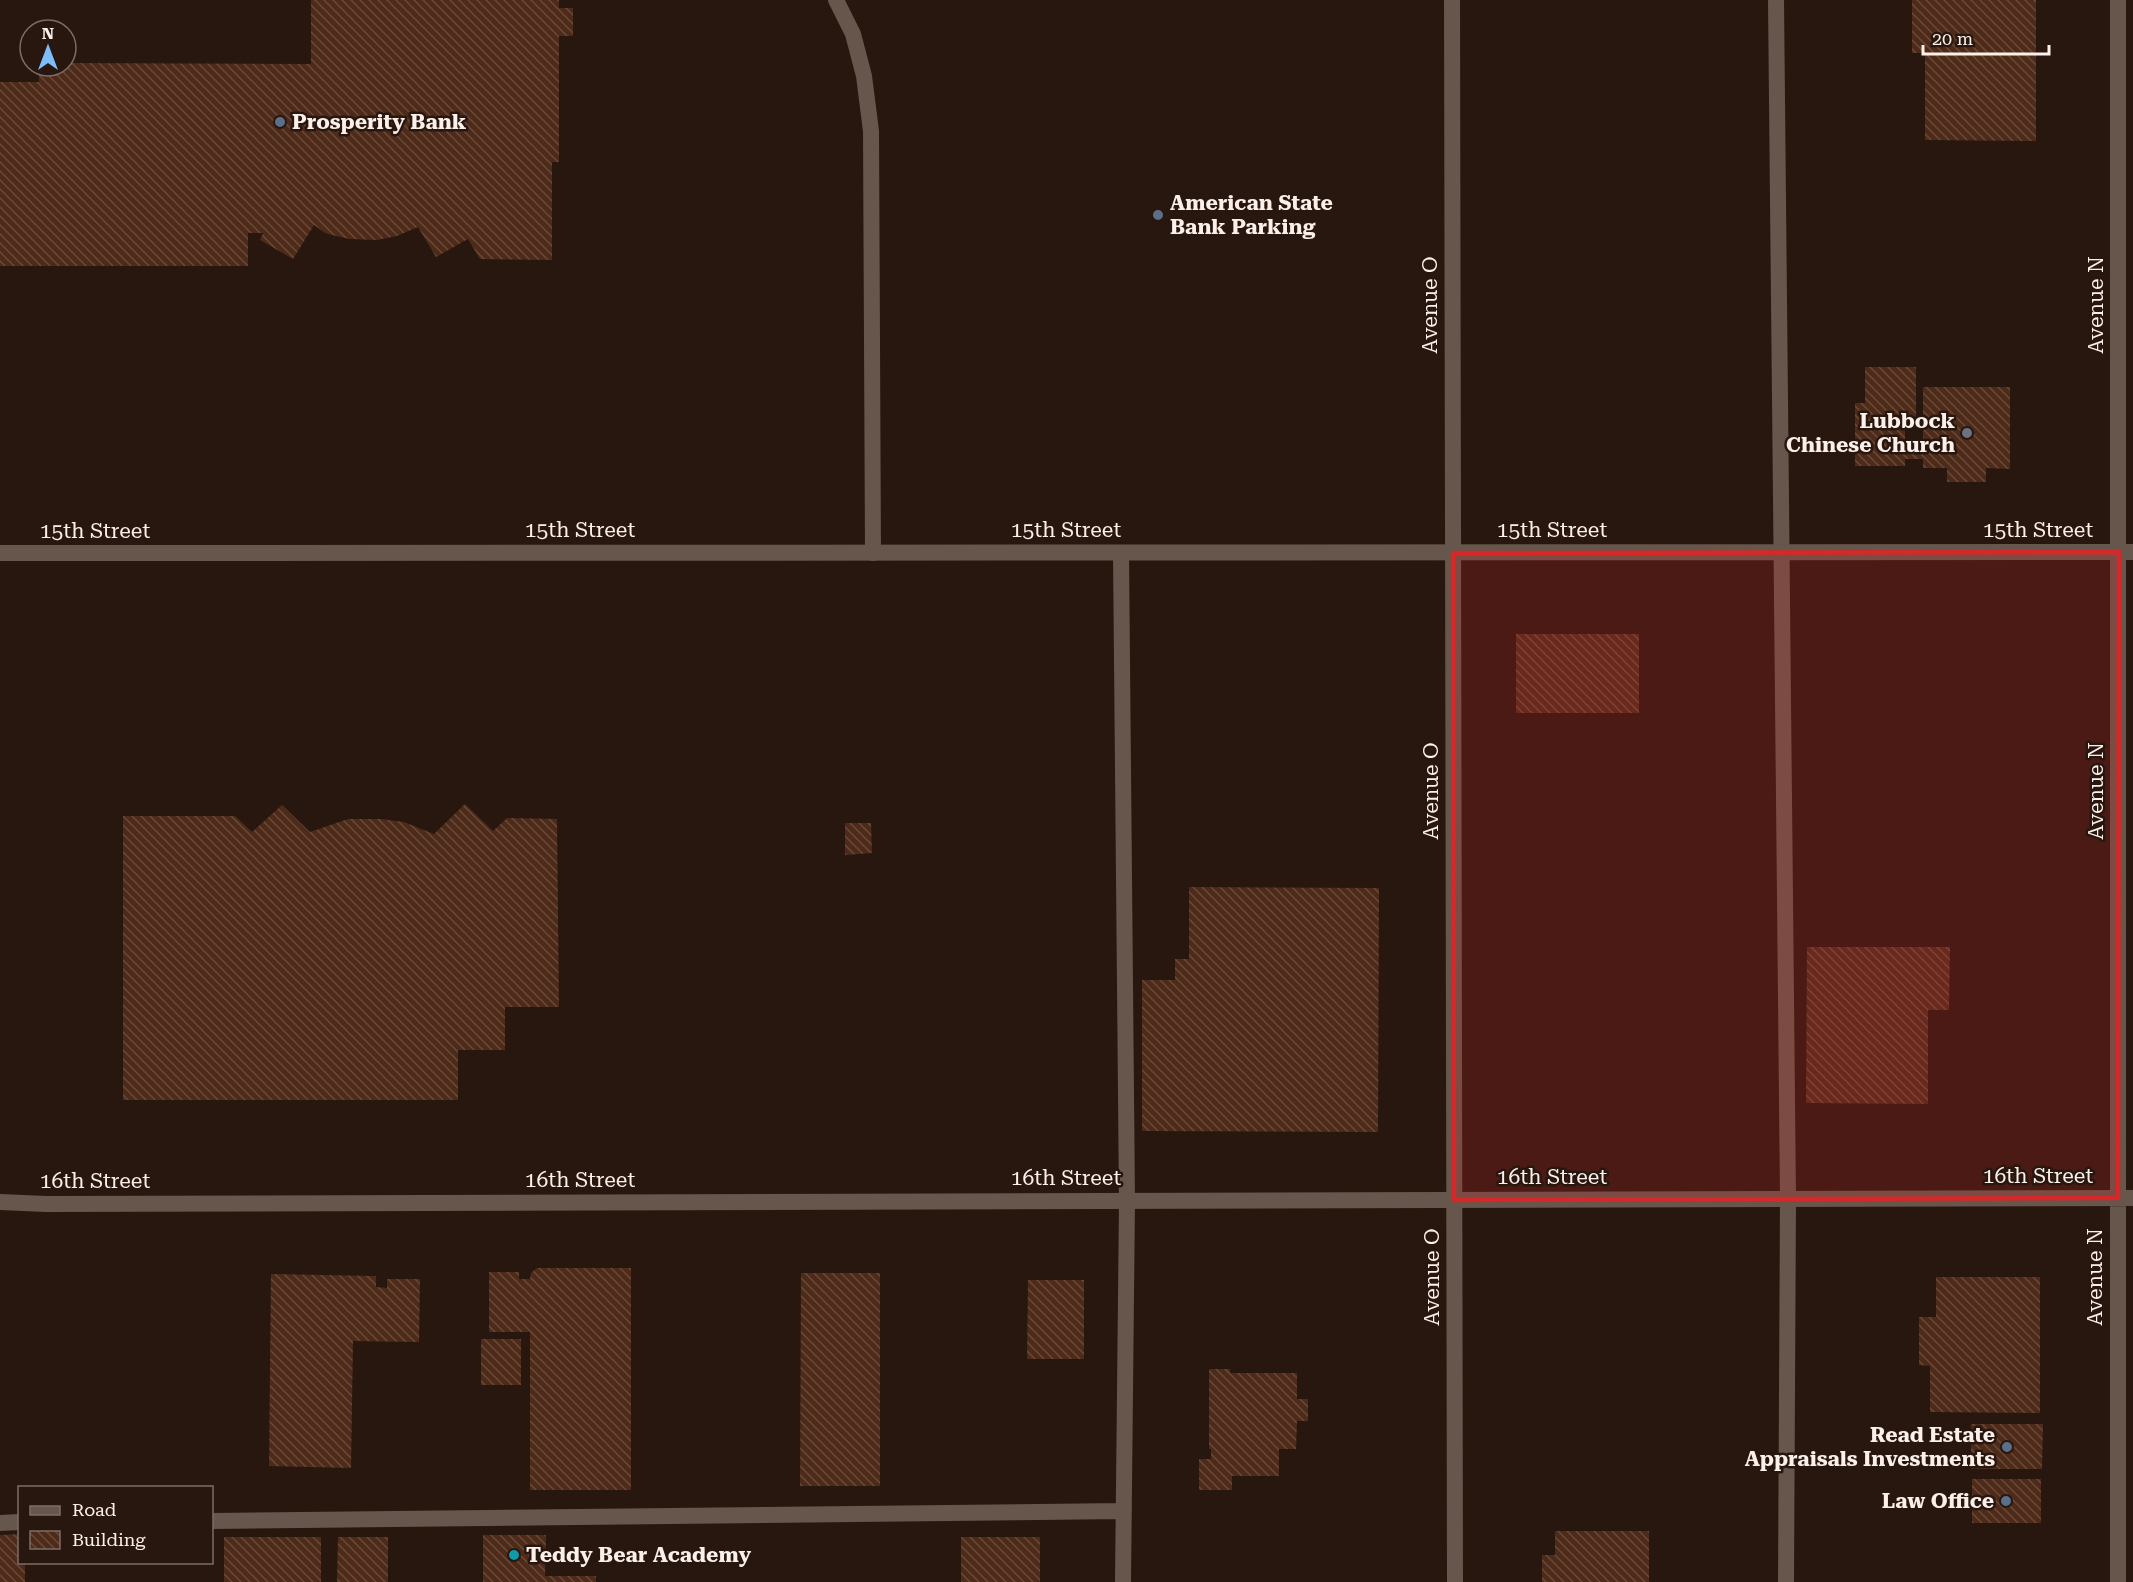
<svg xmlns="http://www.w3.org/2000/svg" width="2133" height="1582" font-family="'Roboto Serif',serif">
<defs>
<pattern id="building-back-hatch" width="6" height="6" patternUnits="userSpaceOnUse" patternTransform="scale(1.5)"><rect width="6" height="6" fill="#4e2a19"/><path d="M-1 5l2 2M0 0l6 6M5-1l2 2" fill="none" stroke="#68493b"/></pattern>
</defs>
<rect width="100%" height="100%" fill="#28170f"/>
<path fill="url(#building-back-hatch)" d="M 311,0 L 559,0 L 559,8 L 573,8 L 573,36 L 559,36 L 559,162 L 552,162 L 552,260 L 480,259 L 468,239 L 436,257 L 418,227 L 397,236 L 377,240 L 349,239 L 336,236 L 325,233 L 314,225 L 293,259 L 260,240 L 263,233 L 248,233 L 248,266 L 0,266 L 0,82 L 39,82 L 39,66 L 66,66 L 66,63 L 311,64 Z
M 1912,0 L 2036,0 L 2036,141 L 1925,140 L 1925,53 L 1912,53 Z
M 1865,367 L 1916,367 L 1916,423 L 1905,423 L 1905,443 L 1923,443 L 1923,387 L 2010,387 L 2010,469 L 1986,468 L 1986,482 L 1947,482 L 1947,468 L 1923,468 L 1923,459 L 1905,459 L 1905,466 L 1855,466 L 1855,403 L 1865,403 Z
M 1516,634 L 1639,634 L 1639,713 L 1516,713 Z
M 465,804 L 493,831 L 507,818 L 557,819 L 559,1007 L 505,1007 L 505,1050 L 458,1050 L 458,1100 L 123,1100 L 123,816 L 235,816 L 252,832 L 282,805 L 310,832 L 348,819 L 381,819 L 404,822 L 434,834 Z
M 845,823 L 871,823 L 872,853 L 845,855 Z
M 1189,887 L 1379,888 L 1378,1132 L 1142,1131 L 1142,980 L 1175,980 L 1175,959 L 1189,959 Z
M 1807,947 L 1950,947 L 1949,1010 L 1928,1010 L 1928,1104 L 1806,1103 Z
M 537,1268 L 631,1268 L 631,1490 L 530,1490 L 530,1332 L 489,1332 L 489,1272 L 519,1272 L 519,1279 L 530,1279 L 531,1273 Z
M 801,1273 L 880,1273 L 880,1486 L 800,1486 Z
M 271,1274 L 376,1276 L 376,1287 L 387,1288 L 387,1279 L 420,1279 L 419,1342 L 353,1341 L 351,1468 L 269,1466 Z
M 1936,1277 L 2040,1277 L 2040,1413 L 1930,1412 L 1930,1366 L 1919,1365 L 1919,1317 L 1936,1317 Z
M 1028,1280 L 1084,1280 L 1084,1359 L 1027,1359 Z
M 481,1339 L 521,1339 L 521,1385 L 481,1385 Z
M 1209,1369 L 1230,1369 L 1230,1373 L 1297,1373 L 1297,1399 L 1308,1399 L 1308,1421 L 1297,1421 L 1296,1449 L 1279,1449 L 1279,1476 L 1232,1476 L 1232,1490 L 1199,1490 L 1199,1459 L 1211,1459 L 1211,1449 L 1209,1449 Z
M 1971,1424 L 2043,1424 L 2042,1469 L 1971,1469 Z
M 1972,1479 L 2041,1479 L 2041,1523 L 1972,1523 Z
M 1555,1531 L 1649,1531 L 1649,1582 L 1542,1582 L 1542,1555 L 1555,1555 Z
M 20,1534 L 20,1562 L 25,1562 L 25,1582 L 0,1582 L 0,1535 Z
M 483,1535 L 546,1535 L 545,1576 L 596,1576 L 596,1582 L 483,1582 Z
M 224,1537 L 321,1537 L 321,1582 L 224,1582 Z
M 338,1537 L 388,1537 L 388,1582 L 337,1582 Z
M 961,1537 L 1040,1537 L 1040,1582 L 961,1582 Z"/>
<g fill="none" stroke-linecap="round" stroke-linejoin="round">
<path stroke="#66564b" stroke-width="16" d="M 836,0 L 853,34 L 864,76 L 871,131 L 873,553
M 1776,0 L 1788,1199 L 1786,1582
M 1121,553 L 1127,1201 L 1123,1582
M 212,1521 L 1124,1511
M 0,1523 L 20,1522"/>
<path stroke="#66564b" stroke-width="16" d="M 2118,0 L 2118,1582
M 0,553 L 2133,552
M 0,1202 L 46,1204 L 2133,1198"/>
<path stroke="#66564b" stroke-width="16" d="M 1452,0 L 1455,1582"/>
</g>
<path fill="#d62828" fill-opacity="0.2" stroke="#d62828" stroke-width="4.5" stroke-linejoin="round" d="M 2119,552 L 2118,1198 L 1454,1200 L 1453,553 Z"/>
<g fill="#5c6f8a" stroke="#28170f" stroke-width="2">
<circle cx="280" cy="122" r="6"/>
<circle cx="1158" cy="215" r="6"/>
<circle cx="2007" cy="1447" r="6"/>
<circle cx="2006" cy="1501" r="6"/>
</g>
<circle fill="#6b7280" stroke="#28170f" stroke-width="2" cx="1967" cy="433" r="6"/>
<circle fill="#0f9aa8" stroke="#28170f" stroke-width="2" cx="514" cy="1555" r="6"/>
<g text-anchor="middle" stroke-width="5" stroke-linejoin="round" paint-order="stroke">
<g font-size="21" font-weight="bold" fill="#fdefea" stroke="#28170f" text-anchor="start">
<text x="292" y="129">Prosperity Bank</text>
<text x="1170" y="210">American State<tspan x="1170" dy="24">Bank Parking</tspan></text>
<text x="1955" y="428" text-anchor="end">Lubbock<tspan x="1955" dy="24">Chinese Church</tspan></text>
<text x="1995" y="1442" text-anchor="end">Read Estate<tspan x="1995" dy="24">Appraisals Investments</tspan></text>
<text x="1994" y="1508" text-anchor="end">Law Office</text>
<text x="526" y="1562">Teddy Bear Academy</text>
</g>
<g font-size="21" fill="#fdefea" stroke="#28170f">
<text transform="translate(1430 305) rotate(-90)" y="7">Avenue O</text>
<text transform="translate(2096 305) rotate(-90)" y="7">Avenue N</text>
<text x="580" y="537">15th Street</text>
<text x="1066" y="537">15th Street</text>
<text x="1552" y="537">15th Street</text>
<text x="2038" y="537">15th Street</text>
<text x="95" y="538">15th Street</text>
<text transform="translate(1431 791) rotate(-90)" y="7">Avenue O</text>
<text transform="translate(2096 791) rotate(-90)" y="7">Avenue N</text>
<text x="2038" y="1183">16th Street</text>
<text x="1552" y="1184">16th Street</text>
<text x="1066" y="1185">16th Street</text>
<text x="580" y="1187">16th Street</text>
<text x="95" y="1188">16th Street</text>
<text transform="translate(1432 1277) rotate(-90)" y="7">Avenue O</text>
<text transform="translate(2095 1277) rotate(-90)" y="7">Avenue N</text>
</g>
</g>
<rect x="18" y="1486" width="195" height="78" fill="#28170f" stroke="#7d6d67" stroke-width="1.5"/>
<rect x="30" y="1506" width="30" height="9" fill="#66564b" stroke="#7d6d67" stroke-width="1.5"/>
<text x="72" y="1516" font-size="18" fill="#fdefea">Road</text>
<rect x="30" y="1531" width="30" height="18" fill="url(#building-back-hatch)" stroke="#7d6d67" stroke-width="1.5"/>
<text x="72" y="1546" font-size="18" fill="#fdefea">Building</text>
<g transform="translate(48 48)"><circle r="28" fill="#28170f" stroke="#7d6d67" stroke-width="1.5"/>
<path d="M0-4.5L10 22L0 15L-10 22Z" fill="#7fbdfa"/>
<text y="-9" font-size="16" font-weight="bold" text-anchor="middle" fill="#fdefea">N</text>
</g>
<path d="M1923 45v9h126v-9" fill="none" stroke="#fdefea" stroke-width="3"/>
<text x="1932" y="45" font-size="18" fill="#fdefea" stroke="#28170f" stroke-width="4.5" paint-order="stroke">20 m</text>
</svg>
